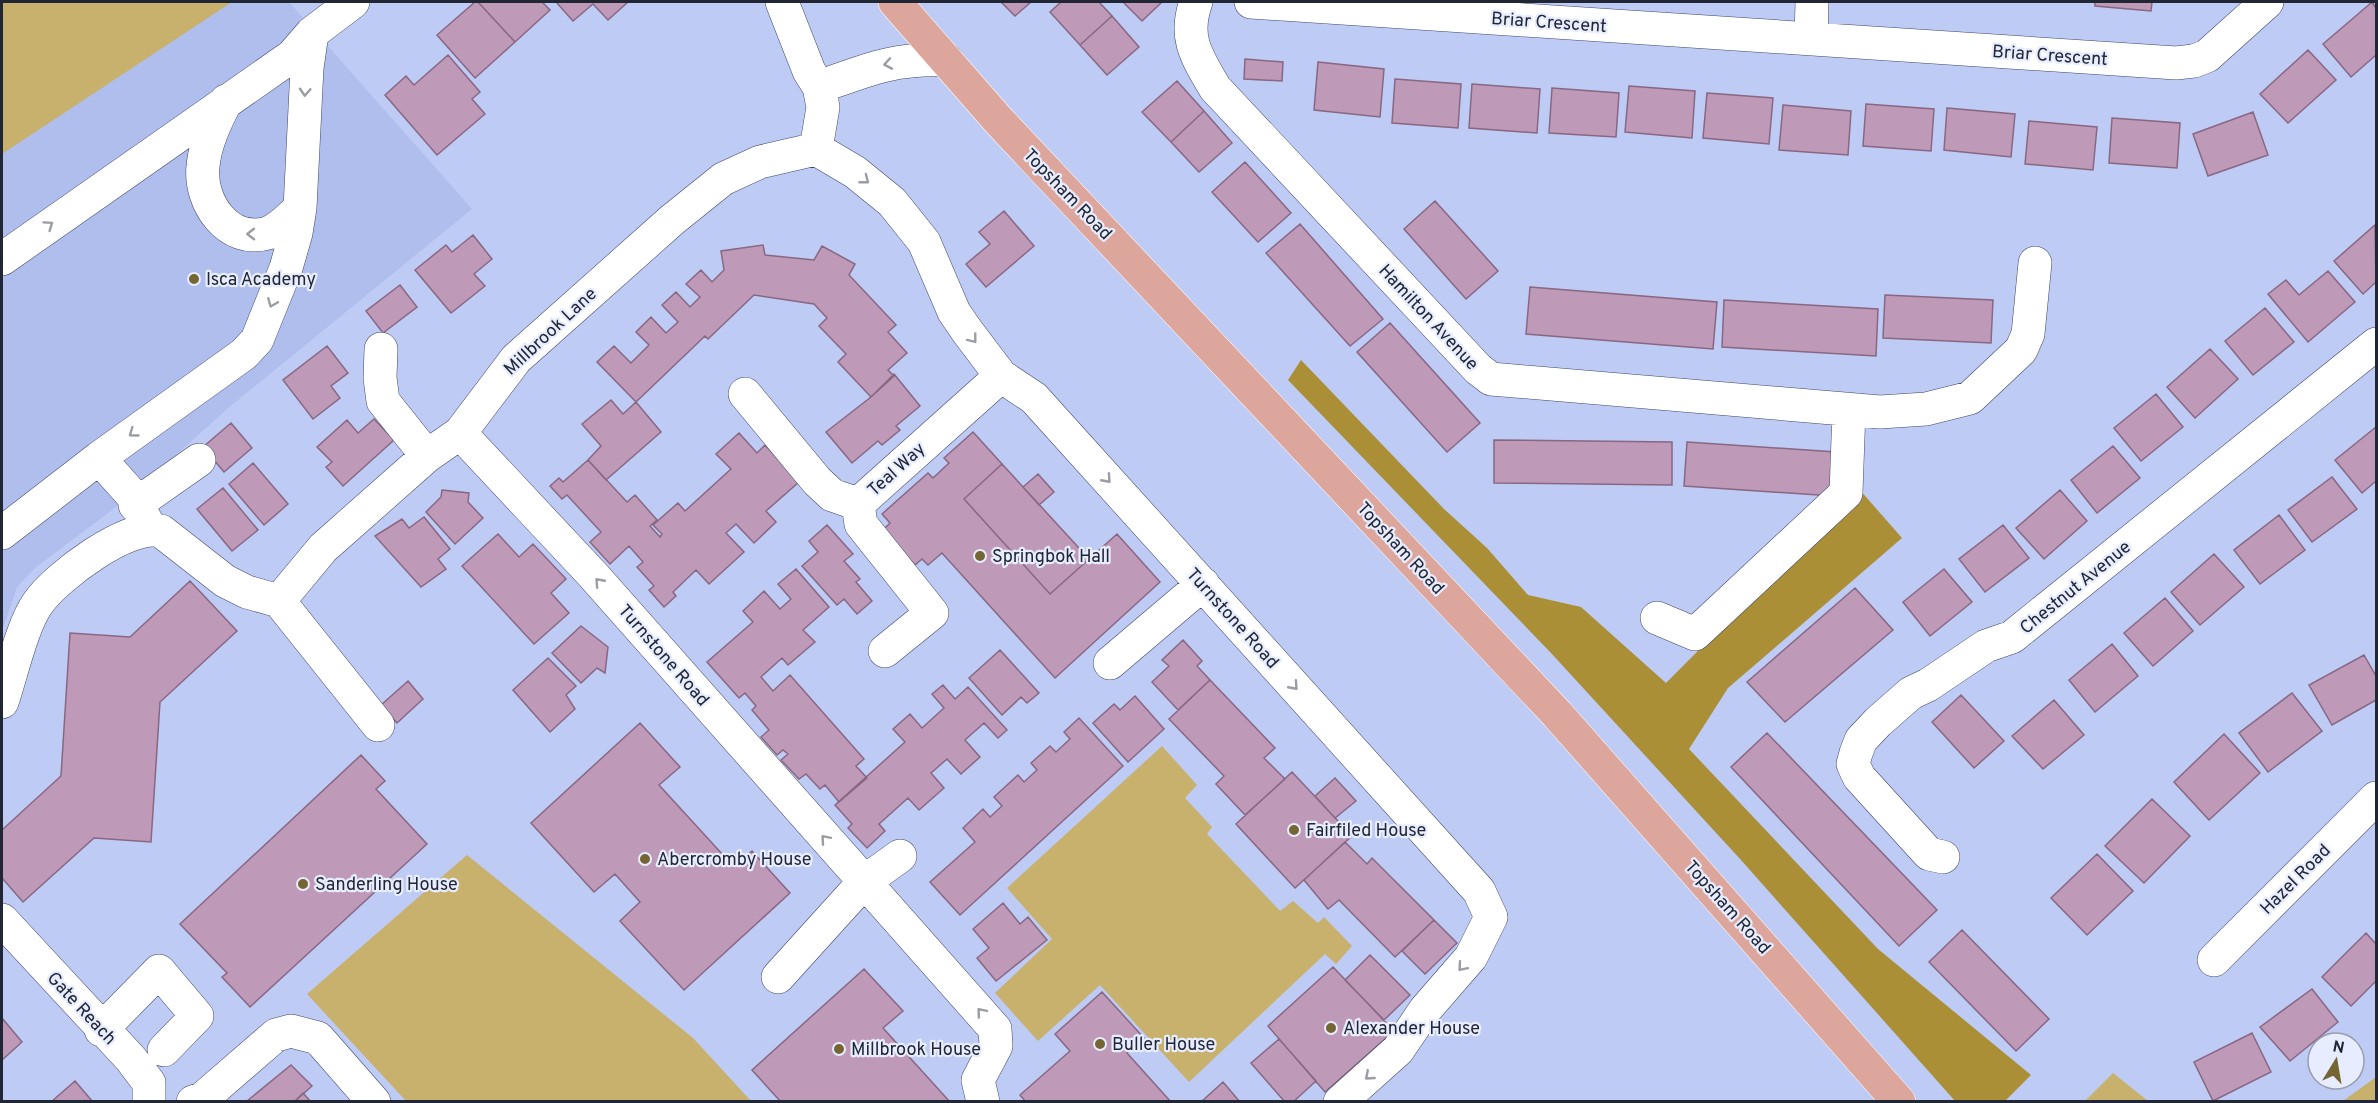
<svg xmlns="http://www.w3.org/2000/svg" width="2378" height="1103" font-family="Overpass,sans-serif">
<rect width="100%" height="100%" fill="#becbf5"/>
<path fill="#afbeed" d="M 2,2 L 289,2 L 472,209 L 227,409 L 132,495 L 35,568 L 17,587 L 2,631 Z"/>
<path fill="#c8b16c" d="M 2,2 L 232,2 L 2,154 Z
M 1162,746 L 1197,785 L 1185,798 L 1212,827 L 1207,834 L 1280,911 L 1293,901 L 1318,923 L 1324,917 L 1352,946 L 1336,964 L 1325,954 L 1189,1082 L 1100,985 L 1038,1041 L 995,993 L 1052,939 L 1007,888 Z
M 467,855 L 693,1038 L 751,1101 L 406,1101 L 307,994 Z
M 2113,1073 L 2148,1101 L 2085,1101 Z
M 2376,1077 L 2376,1101 L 2343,1101 Z"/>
<path fill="#aa8f37" d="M 1301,360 L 1444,509 L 1487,548 L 1528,595 L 1581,607 L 1666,683 L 1859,489 L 1902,538 L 1728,688 L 1689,749 L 1878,949 L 2031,1075 L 2005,1101 L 1955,1101 L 1741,860 L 1551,653 L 1288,380 Z"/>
<path fill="#be9ab8" stroke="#886783" stroke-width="1.5" d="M 475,2 L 478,2 L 515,42 L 475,78 L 437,35 Z
M 478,2 L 542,2 L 550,10 L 515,42 Z
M 556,2 L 628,2 L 608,20 L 593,4 L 573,21 Z
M 1001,2 L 1031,2 L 1015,16 Z
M 1061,2 L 1099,2 L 1112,16 L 1080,45 L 1050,12 Z
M 1123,2 L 1162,2 L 1142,21 Z
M 2095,2 L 2152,2 L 2151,11 L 2095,6 Z
M 2372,2 L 2376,8 L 2376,55 L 2351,77 L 2323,44 Z
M 1112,16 L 1139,47 L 1107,75 L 1080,45 Z
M 2308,50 L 2336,80 L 2288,123 L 2260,94 Z
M 448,55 L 480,92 L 472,99 L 485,114 L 437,155 L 385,95 L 406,76 L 414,85 Z
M 1245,59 L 1283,62 L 1282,81 L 1244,79 Z
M 1318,62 L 1384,69 L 1380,117 L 1314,110 Z
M 1395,79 L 1461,84 L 1458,128 L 1392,123 Z
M 1177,81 L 1204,111 L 1171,142 L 1142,112 Z
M 1472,84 L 1540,89 L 1537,133 L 1469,128 Z
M 1629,86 L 1695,91 L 1692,138 L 1625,132 Z
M 1552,88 L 1619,93 L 1616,137 L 1549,133 Z
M 1707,93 L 1773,98 L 1769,144 L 1703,138 Z
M 1866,104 L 1934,109 L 1931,151 L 1863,146 Z
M 1783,105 L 1851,111 L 1848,155 L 1779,150 Z
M 1947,108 L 2015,114 L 2011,157 L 1944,150 Z
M 1204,111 L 1232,143 L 1199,172 L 1171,142 Z
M 2253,112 L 2268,155 L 2208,176 L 2193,134 Z
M 2112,118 L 2180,123 L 2177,168 L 2109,163 Z
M 2029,121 L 2097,127 L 2093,170 L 2025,164 Z
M 1245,162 L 1291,213 L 1258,242 L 1212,192 Z
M 1435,201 L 1498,271 L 1466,299 L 1404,229 Z
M 1004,211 L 1034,246 L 986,287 L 966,264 L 990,244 L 979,232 Z
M 1300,224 L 1383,319 L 1350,346 L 1266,253 Z
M 2375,225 L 2376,282 L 2363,294 L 2334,261 Z
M 473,235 L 492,259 L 474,274 L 485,286 L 451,313 L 415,270 L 446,245 L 452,252 Z
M 763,245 L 765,255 L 814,260 L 822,246 L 855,264 L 849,275 L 896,325 L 888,332 L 907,353 L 888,370 L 894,376 L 871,397 L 838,362 L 846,354 L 819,326 L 827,318 L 814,304 L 754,295 L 708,339 L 705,336 L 636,402 L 597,362 L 614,346 L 631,363 L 649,345 L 636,332 L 651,317 L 666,333 L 678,322 L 662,305 L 676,292 L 690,307 L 700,297 L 686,284 L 701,270 L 712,282 L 724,270 L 721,251 Z
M 2328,271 L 2355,302 L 2308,342 L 2268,294 L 2286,280 L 2299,295 Z
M 400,285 L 417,307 L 383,333 L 366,311 Z
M 1530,287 L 1717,302 L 1713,349 L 1526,334 Z
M 1885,295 L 1993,300 L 1991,343 L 1883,338 Z
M 1724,300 L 1878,309 L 1876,356 L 1722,347 Z
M 2265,308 L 2294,342 L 2253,375 L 2225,341 Z
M 1390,323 L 1480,423 L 1447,452 L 1357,352 Z
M 327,346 L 348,373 L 331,386 L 340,398 L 313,419 L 283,380 Z
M 2210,349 L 2238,379 L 2195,418 L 2167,387 Z
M 894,374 L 920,406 L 896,426 L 900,430 L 882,445 L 878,441 L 852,463 L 826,432 L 871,397 Z
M 2156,394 L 2183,427 L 2141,461 L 2114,428 Z
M 611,400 L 623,414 L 636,402 L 661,432 L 606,480 L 588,460 L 601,446 L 582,424 Z
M 374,419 L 394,440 L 343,486 L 326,467 L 332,462 L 317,447 L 347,420 L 358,433 Z
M 231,423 L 252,448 L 224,472 L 203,447 Z
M 2376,427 L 2376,481 L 2362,493 L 2335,460 Z
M 973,432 L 1002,464 L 964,499 L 1050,594 L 1117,534 L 1160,582 L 1055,678 L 942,553 L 928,565 L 922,559 L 915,565 L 883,530 L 890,523 L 882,514 L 928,473 L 933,478 L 949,463 L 944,458 Z
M 739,433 L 757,453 L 765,445 L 799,482 L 766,511 L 776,522 L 754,543 L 736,524 L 726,533 L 744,552 L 709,584 L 696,570 L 673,592 L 676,596 L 664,607 L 649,590 L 654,586 L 637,567 L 643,562 L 629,546 L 610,564 L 590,542 L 601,532 L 567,495 L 562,499 L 550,486 L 559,478 L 563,482 L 588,460 L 627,502 L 635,495 L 657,520 L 650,526 L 660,537 L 662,534 L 653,525 L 678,503 L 685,511 L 731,469 L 716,454 Z
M 1494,440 L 1672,442 L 1672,485 L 1494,483 Z
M 1687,442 L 1836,452 L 1833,496 L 1684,486 Z
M 2113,446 L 2140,478 L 2097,513 L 2071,480 Z
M 253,463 L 288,504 L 264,525 L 229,484 Z
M 1002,464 L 1089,559 L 1050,594 L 964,499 Z
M 1038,474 L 1054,492 L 1039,505 L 1023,487 Z
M 2332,477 L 2357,509 L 2312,542 L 2288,510 Z
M 223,488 L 258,530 L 232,551 L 197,509 Z
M 442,490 L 469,493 L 468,502 L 483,518 L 455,544 L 426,512 L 441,497 Z
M 2060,490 L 2087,521 L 2044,559 L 2016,528 Z
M 2279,515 L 2305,550 L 2260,584 L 2234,550 Z
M 424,517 L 450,549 L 438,559 L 446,569 L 421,587 L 375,536 L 402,519 L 409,528 Z
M 827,525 L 853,554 L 844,561 L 860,579 L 856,582 L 872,601 L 857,614 L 844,599 L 837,605 L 802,566 L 818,552 L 809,541 Z
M 2003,525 L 2029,558 L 1985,592 L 1959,559 Z
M 498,534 L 519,557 L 533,544 L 566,579 L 551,593 L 569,613 L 534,644 L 462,566 Z
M 2214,554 L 2244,587 L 2200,625 L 2171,592 Z
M 796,569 L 829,607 L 803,630 L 815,642 L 788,665 L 782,658 L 761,677 L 773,691 L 790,675 L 864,759 L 856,766 L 867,778 L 839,802 L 825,785 L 820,789 L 806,774 L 799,779 L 781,760 L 788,754 L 783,750 L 777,755 L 761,737 L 769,730 L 752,710 L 756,706 L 745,693 L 739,698 L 707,662 L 753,622 L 743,611 L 764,591 L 780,609 L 791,599 L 778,584 Z
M 1944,569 L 1972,602 L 1930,636 L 1903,602 Z
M 190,581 L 237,631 L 160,702 L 151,842 L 94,838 L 23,902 L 2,878 L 2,830 L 61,776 L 70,633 L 130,637 Z
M 1855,588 L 1893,630 L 1785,722 L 1747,682 Z
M 2165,598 L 2193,631 L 2153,666 L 2124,633 Z
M 581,626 L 608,647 L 605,673 L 597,668 L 581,683 L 552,653 Z
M 1183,640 L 1202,661 L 1197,666 L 1210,680 L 1178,710 L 1152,682 L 1169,666 L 1162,660 Z
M 2112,644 L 2138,676 L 2095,712 L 2069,680 Z
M 1000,650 L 1039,693 L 1027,703 L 1021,697 L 1002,715 L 969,678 Z
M 2364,655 L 2376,676 L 2376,700 L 2332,725 L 2309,685 Z
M 548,658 L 576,686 L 566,695 L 575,709 L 550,732 L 513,690 Z
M 1210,680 L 1275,748 L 1264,758 L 1285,779 L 1245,815 L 1216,784 L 1224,776 L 1169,719 Z
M 408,681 L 423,699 L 397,723 L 381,705 Z
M 943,685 L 955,699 L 968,687 L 1007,730 L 998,738 L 984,723 L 965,740 L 980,757 L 961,774 L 947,759 L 931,773 L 944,788 L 919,810 L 908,798 L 879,824 L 885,831 L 867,848 L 848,828 L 852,824 L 835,805 L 905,742 L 893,729 L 910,714 L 922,728 L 944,708 L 932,694 Z
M 2292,693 L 2322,731 L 2268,772 L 2239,733 Z
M 1961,695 L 2004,741 L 1974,768 L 1932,722 Z
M 1135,696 L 1164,729 L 1128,762 L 1093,723 L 1114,704 L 1120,710 Z
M 2054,700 L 2084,735 L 2043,769 L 2012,736 Z
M 1079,718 L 1123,766 L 960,915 L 930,882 L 975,842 L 963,828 L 983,809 L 990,817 L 1002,806 L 994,797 L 1018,775 L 1024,782 L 1037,770 L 1031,763 L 1050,746 L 1056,752 L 1070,739 L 1064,732 Z
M 640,723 L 680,767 L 659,785 L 734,867 L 752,851 L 790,893 L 684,990 L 620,921 L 640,902 L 615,874 L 594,892 L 531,823 Z
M 1767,733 L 1937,910 L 1899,946 L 1731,767 Z
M 2224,734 L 2260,773 L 2209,820 L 2174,782 Z
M 361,755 L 385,781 L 376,789 L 427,844 L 250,1007 L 222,977 L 227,973 L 180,924 Z
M 1292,772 L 1352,836 L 1295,888 L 1236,824 Z
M 1335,778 L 1356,801 L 1335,818 L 1315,796 Z
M 2152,799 L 2190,836 L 2144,883 L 2105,846 Z
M 1345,842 L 1367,864 L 1372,858 L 1434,920 L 1395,957 L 1339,900 L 1328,909 L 1304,880 Z
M 2097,854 L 2133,891 L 2087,935 L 2051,898 Z
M 1003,903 L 1020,924 L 1028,917 L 1047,940 L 996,981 L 977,958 L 989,948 L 973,929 Z
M 1434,920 L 1457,943 L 1425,974 L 1402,951 Z
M 1962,930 L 2049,1019 L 2016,1051 L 1929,962 Z
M 2366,933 L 2376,944 L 2376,981 L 2351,1006 L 2322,977 Z
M 1370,955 L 1410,995 L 1384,1020 L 1345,980 Z
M 1333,967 L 1394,1031 L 1325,1092 L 1268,1026 Z
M 864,969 L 903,1011 L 883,1028 L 950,1102 L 781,1102 L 752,1070 Z
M 2312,989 L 2338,1022 L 2290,1061 L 2260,1027 Z
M 1102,992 L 1144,1038 L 1127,1053 L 1171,1102 L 1026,1102 L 1020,1095 L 1070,1051 L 1055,1034 Z
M 2,1018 L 22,1042 L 2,1060 Z
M 2252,1033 L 2271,1072 L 2213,1101 L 2194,1062 Z
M 1279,1039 L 1316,1081 L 1293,1102 L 1285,1102 L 1251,1063 Z
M 291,1065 L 312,1086 L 294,1102 L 247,1101 Z
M 75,1081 L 93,1102 L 51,1102 Z
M 1223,1082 L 1240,1102 L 1201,1102 Z
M 303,1093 L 311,1102 L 294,1102 Z"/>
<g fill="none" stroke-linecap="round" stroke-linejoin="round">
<defs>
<path id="minor" d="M 1196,2 C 1183,38 1197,57 1215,88 L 1478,369 L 1491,379 L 1880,412 L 1926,409 L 1970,398 L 2021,350 L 2028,334 L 2035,263
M 1251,2 L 2176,63 L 2194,61 L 2207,56 L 2267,2
M 1811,39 L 1812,2
M 819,87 C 867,70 893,58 946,60
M 226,101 C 216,121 205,143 203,166 C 199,202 228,245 268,233 C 281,228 290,217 300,208
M 816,149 L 855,172 L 892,202 L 924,242 L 954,312 L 967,331 L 1001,376 L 1034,398 L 1479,891 L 1491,917 L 1471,957 L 1425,1010 L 1398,1050 L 1340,1102
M 2,259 L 292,56 L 312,33 L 353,2
M 381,349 L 380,378 L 383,401 L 427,456
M 745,394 L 817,481 L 832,495 L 858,504 L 1001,376
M 460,433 L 593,575 L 995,1029 L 996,1046 L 978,1080 L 983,1102
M 99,458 L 132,495 L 150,528
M 858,504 L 861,524 L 932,613 L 885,651
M 135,505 L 199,460
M 2,533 L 99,458 L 244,354 L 257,340 L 286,268 L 296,233 L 300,208 L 307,68 L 312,33
M 279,601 L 323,548 L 427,456 L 460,433 L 516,359 L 672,220 L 723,179 L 760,162 L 816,149 L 823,107 L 819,87 L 809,71 L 782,2
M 279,601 L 378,725
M 1657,618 L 1695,634 L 1846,493 L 1849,410
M 1110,663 L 1203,584
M 2,702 C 11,676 22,625 38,603 C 56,577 129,522 161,531 L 225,581 L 247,592 L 279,601
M 1943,857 L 1929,854 L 1859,777 L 1853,764 L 1856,753 L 1861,740 L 1878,722 L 1911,693 L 1928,685 L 1986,646 L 2012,637 L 2376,344
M 2,920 L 131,1059 L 149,1083 L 149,1102
M 2214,960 L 2376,798
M 778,977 L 864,882 L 900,856
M 101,1030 L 159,971 L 197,1016 L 164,1050
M 193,1102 L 202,1099 L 276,1035 L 291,1031 L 318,1038 L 374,1102"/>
<path id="major" d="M 895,2 L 999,121 L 1557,714 L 1899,1102"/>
</defs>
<use href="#minor" stroke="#3d4769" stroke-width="34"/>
<use href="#major" stroke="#fff" stroke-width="34"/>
<use href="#minor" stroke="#fff" stroke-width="33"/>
<use href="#major" stroke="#dca69c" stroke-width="33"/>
</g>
<defs><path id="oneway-chevron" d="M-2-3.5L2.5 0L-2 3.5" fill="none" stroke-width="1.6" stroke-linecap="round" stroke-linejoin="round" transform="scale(1.5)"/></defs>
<g stroke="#9b9da4">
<use href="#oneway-chevron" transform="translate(888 64) rotate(170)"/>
<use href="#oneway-chevron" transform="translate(305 92) rotate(93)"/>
<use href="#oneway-chevron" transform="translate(865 180) rotate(38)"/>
<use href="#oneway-chevron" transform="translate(49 225) rotate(-35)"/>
<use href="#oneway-chevron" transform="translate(251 234) rotate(180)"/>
<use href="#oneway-chevron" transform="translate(272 303) rotate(112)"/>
<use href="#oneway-chevron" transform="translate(973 339) rotate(52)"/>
<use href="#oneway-chevron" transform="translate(133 433) rotate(144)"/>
<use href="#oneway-chevron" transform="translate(1107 479) rotate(48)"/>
<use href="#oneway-chevron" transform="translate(599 582) rotate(-132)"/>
<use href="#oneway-chevron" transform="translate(1294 686) rotate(48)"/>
<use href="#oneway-chevron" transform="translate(825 839) rotate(-131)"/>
<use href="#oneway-chevron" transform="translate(1462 967) rotate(131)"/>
<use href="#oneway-chevron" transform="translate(981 1012) rotate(-130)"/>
<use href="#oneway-chevron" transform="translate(1369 1076) rotate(139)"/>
</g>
<g fill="#756533" stroke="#e7edfe" stroke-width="2">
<circle cx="194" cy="279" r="6"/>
<circle cx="980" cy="556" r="6"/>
<circle cx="1294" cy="830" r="6"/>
<circle cx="645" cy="859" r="6"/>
<circle cx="303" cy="884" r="6"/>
<circle cx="1331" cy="1028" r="6"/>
<circle cx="1100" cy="1044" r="6"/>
<circle cx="839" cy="1049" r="6"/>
</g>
<g text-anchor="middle" stroke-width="4.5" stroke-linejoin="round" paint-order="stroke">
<g font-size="18" fill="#212635" stroke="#e7edfe">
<text transform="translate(1549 22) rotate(4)" y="6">Briar Crescent</text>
<text transform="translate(2050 55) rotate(4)" y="6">Briar Crescent</text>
<text transform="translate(1068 194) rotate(46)" y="6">Topsham Road</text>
<text transform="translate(1429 317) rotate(47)" y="6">Hamilton Avenue</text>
<text transform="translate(550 331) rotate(-43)" y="6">Millbrook Lane</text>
<text transform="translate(896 469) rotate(-42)" y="6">Teal Way</text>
<text transform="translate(1401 548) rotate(47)" y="6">Topsham Road</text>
<text transform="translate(2075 587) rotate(-39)" y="6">Chestnut Avenue</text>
<text transform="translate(1233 618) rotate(48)" y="6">Turnstone Road</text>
<text transform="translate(664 655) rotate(49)" y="6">Turnstone Road</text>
<text transform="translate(2295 879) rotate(-45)" y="6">Hazel Road</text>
<text transform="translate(1728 907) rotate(48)" y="6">Topsham Road</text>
<text transform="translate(82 1008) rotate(47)" y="6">Gate Reach</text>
</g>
<g font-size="18" fill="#212635" stroke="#e7edfe" text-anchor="start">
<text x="206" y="285">Isca Academy</text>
<text x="992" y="562">Springbok Hall</text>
<text x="1306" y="836">Fairfiled House</text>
<text x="657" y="865">Abercromby House</text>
<text x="315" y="890">Sanderling House</text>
<text x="1343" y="1034">Alexander House</text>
<text x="1112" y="1050">Buller House</text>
<text x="851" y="1055">Millbrook House</text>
</g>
</g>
<rect width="2378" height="1103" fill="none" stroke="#212635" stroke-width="6"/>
<g transform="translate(2336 1061) rotate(11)"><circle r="28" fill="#e7edfe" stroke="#989dae" stroke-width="1.5"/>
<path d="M0-4.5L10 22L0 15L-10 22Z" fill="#756533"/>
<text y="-9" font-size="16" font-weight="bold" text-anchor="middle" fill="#212635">N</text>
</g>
</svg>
